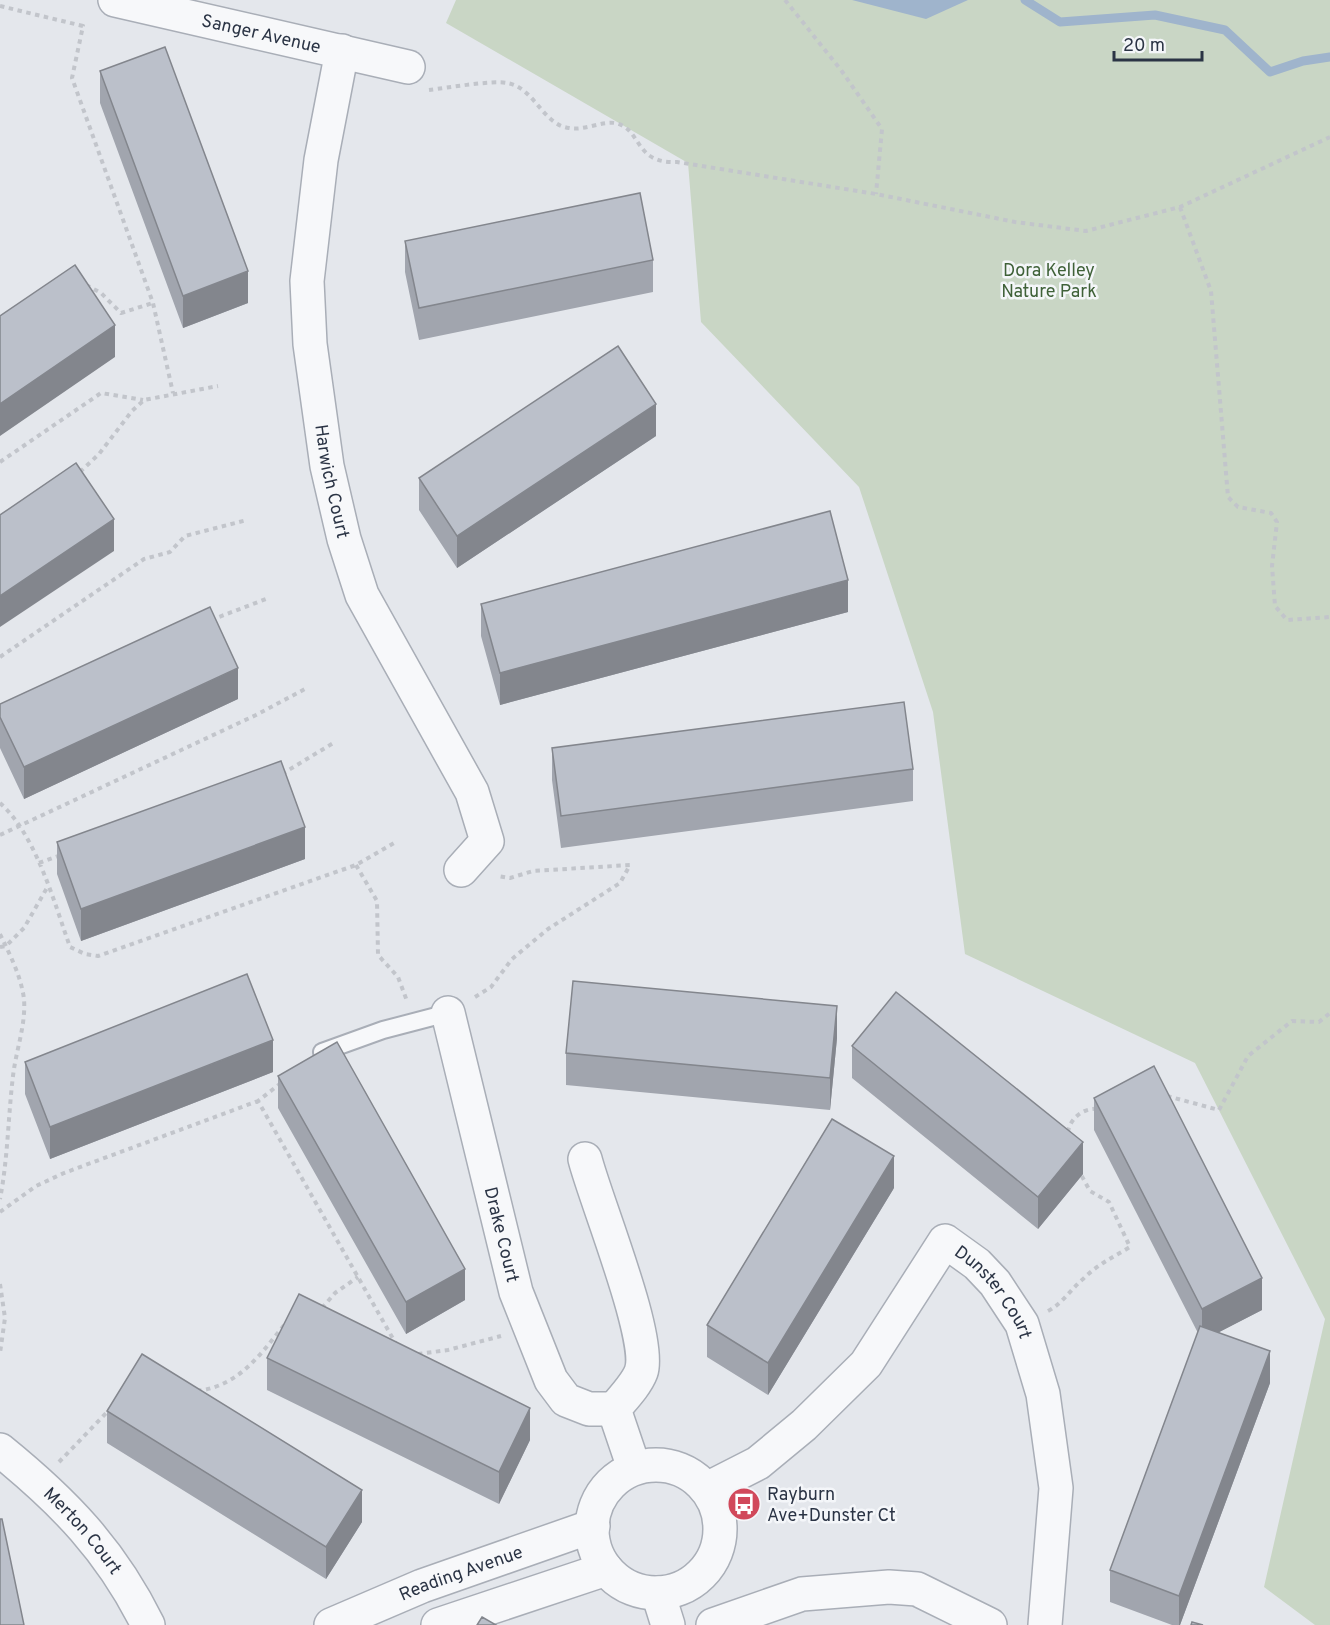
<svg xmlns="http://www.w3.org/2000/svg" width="1330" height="1625" font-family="Overpass,sans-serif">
<rect width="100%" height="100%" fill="#e4e7ec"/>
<path fill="#c9d6c5" d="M 456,0 L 1330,0 L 1330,1625 L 1315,1625 L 1264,1587 L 1325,1319 L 1195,1063 L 965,954 L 933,712 L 859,487 L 701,322 L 688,163 L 446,23 Z"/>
<path fill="#9fb4cc" d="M 852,0 L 968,0 L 926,19 Z"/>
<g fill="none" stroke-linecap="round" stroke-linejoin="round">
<path stroke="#9fb4cc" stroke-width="9" d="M 1025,0 L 1060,22 L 1155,15 L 1225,30 L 1270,72 L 1303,61 L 1330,57"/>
<defs>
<path id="service" d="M 322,1052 L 383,1030 L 448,1013"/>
<g id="minor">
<path id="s1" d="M 115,0 L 408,67"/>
<path id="s2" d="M 342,51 L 321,160 L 307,281 L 310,344 L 327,466 L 344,539 L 362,595 L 472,792 L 487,841 L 461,870"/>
<path id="s3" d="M 448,1013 L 516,1292 L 551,1380 L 566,1400 L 589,1409 L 614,1409"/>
<path d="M 585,1159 C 595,1199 653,1340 641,1372 C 636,1385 623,1398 614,1409 L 634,1468"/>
<path id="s4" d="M 0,1450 C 64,1502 111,1550 148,1625"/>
<circle cx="656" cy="1529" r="64"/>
<path id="s5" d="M 707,1489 L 758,1463 L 804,1425 L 866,1364 L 945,1241 L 977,1264 L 995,1283 L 1022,1324 L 1043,1394 L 1056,1488 L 1045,1625"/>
<path d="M 658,1593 L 668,1625"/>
<path id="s6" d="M 331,1625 L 422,1586 L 593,1526"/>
<path d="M 438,1625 L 606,1569"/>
<path d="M 713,1625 L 802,1594 L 889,1587 L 917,1589 L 990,1625"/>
</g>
</defs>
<use href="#service" stroke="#a9aeb7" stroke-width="20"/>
<use href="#minor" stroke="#a9aeb7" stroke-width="36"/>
<path stroke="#c2c5cb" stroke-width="4" stroke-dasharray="4.5 4.5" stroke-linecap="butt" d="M 785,0 L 841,70 L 882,129 L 876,194
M 0,6 L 83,26 L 72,78 L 153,303 L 173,393
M 429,90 C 446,88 492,80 507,83 C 534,87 543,125 569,128 C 584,131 601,121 615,123 C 643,129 633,164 677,162 L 876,194 L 1015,222 L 1086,231 L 1180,207 L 1330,137
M 1180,207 L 1211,291 L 1228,497 L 1238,507 L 1271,513 L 1277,522 L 1272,566 L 1275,606 L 1287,620 L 1330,617
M 86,285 L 101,293 L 121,313 L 153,303
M 0,462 L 101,393 L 143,400
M 80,472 L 99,454 L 132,411 L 144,400 L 218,386
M 211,620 L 266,599
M 0,657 L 144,559 L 170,552 L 185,536 L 247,520
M 282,774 L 335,742
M 0,803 C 36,835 54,902 70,947 L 85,954 L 98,956 L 356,865 L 394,843
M 0,835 L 256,715 L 305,689
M 39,863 L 61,855
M 356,865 L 377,901 L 378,955 L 398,977 L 407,1001
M 0,934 C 10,955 21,976 24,999 C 26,1025 16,1050 13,1076 C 8,1117 8,1158 0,1199
M 0,947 L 6,946 L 24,928 L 48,886
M 475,997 L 491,987 L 512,959 L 548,929 L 620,883 L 630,865 L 533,871 L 510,878 L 498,876
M 281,1083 L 258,1101 L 396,1344
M 1167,1096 L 1219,1110 L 1248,1056 L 1292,1021 L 1319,1022 L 1330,1013
M 1068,1132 C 1070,1118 1084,1107 1099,1109
M 0,1212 L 36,1186 L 64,1173 L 258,1101
M 0,1284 L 5,1318 L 0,1353
M 322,1308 L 335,1293 L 358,1277
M 1048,1311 C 1063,1303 1070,1290 1083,1279 C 1097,1265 1113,1257 1130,1247 L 1109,1202 L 1090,1191 L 1079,1171
M 418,1354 L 448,1350 L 501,1336
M 197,1391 C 239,1386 260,1355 285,1324
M 59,1462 L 110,1409"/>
<use href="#service" stroke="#f7f8fa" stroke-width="16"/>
<use href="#minor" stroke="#f7f8fa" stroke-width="33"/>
</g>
<path fill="#a1a5ae" d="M 100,71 L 248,303 L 183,328 L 100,103 Z
M 405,241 L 653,260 L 653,292 L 419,340 L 405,272 Z
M 656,436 L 457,568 L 419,510 L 419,478 Z
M 481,604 L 848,612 L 500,705 L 481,636 Z
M 238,699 L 24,799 L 0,748 L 0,704 Z
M 552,748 L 913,769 L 913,801 L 561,848 L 552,780 Z
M 57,842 L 305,859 L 81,941 L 57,874 Z
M 837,1038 L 830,1110 L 566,1085 L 566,1053 Z
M 852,1046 L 1083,1174 L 1038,1229 L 852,1078 Z
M 25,1062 L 273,1072 L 50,1159 L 25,1094 Z
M 278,1076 L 465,1300 L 406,1334 L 278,1108 Z
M 1094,1098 L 1262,1310 L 1219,1332 L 1270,1383 L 1180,1625 L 1172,1625 L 1110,1602 L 1110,1570 L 1198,1333 L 1094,1130 Z
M 894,1188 L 768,1395 L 707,1357 L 707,1325 Z
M 267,1358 L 530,1440 L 499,1504 L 267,1390 Z
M 107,1411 L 362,1522 L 326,1579 L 107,1443 Z"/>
<path fill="#83868d" d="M 248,271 L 248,303 L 183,328 L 183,296 Z
M 115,325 L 115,357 L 0,436 L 0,404 Z
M 656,404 L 656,436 L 457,568 L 457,536 Z
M 114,519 L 114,551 L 0,627 L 0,596 Z
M 848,580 L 848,612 L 500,705 L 500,673 Z
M 238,668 L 238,699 L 24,799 L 24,767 Z
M 305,827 L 305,859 L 81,941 L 81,909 Z
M 837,1006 L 837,1038 L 830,1110 L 830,1078 Z
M 273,1040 L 273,1072 L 50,1159 L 50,1127 Z
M 1083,1142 L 1083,1174 L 1038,1229 L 1038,1197 Z
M 894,1156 L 894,1188 L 768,1395 L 768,1363 Z
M 465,1269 L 465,1300 L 406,1334 L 406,1302 Z
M 1262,1278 L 1262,1310 L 1202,1341 L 1202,1309 Z
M 1270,1351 L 1270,1383 L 1180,1625 L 1179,1625 L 1179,1596 Z
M 530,1408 L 530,1440 L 499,1504 L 499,1472 Z
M 362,1490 L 362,1522 L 326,1579 L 326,1547 Z"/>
<path fill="#bbc0ca" stroke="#83868d" stroke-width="1.5" d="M 165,47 L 248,271 L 183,296 L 100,71 Z
M 640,193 L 653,260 L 419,308 L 405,241 Z
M 75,265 L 115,325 L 0,404 L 0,316 Z
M 618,346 L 656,404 L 457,536 L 419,478 Z
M 76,463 L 114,519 L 0,596 L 0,515 Z
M 830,511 L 848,580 L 500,673 L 481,604 Z
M 210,607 L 238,668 L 24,767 L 0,717 L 0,704 Z
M 904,702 L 913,769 L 561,816 L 552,748 Z
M 281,761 L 305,827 L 81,909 L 57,842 Z
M 247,974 L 273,1040 L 50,1127 L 25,1062 Z
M 573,981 L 837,1006 L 830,1078 L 566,1053 Z
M 896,992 L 1083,1142 L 1038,1197 L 852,1046 Z
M 337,1042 L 465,1269 L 406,1302 L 278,1076 Z
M 1154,1066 L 1262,1278 L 1202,1309 L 1094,1098 Z
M 832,1119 L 894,1156 L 768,1363 L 707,1325 Z
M 299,1294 L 530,1408 L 499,1472 L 267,1358 Z
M 1200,1326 L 1270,1351 L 1179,1596 L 1110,1570 Z
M 142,1354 L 362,1490 L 326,1547 L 107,1411 Z
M 0,1519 L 2,1519 L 24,1625 L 0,1625 Z
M 482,1617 L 496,1625 L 477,1625 Z
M 1192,1622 L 1203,1625 L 1191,1625 Z"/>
<defs>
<symbol id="bus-disc" viewBox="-11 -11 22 22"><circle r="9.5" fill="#d1495b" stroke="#f4f6f9"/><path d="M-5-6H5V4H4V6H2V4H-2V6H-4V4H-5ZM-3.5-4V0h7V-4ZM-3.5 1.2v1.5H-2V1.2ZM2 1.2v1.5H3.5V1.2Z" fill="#fff"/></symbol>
</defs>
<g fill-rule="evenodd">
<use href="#bus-disc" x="725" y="1485" width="38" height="38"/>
</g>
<g text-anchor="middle" stroke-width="5" stroke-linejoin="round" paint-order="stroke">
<g font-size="18" fill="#2b3445" stroke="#f4f6f9">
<text dy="6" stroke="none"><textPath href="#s1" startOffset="150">Sanger Avenue</textPath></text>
<text dy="6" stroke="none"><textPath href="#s2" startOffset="435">Harwich Court</textPath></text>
<text dy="6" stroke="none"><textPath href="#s3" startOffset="228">Drake Court</textPath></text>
<text dy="6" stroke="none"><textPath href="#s5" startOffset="422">Dunster Court</textPath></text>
<text dy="6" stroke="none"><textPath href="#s4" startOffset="116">Merton Court</textPath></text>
<text dy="6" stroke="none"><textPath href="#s6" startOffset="140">Reading Avenue</textPath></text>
</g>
<g font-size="18" fill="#3f6138" stroke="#f4f6f9">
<text x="1049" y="276">Dora Kelley<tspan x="1049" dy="21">Nature Park</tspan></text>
</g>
<g font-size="18" fill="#2b3445" stroke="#f4f6f9" text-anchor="start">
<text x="767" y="1500">Rayburn<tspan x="767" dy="21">Ave+Dunster Ct</tspan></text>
</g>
</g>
<path d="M1114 51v9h88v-9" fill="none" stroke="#2b3445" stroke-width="3"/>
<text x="1123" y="51" font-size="18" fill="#2b3445" stroke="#f4f6f9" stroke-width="4.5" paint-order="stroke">20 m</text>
</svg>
